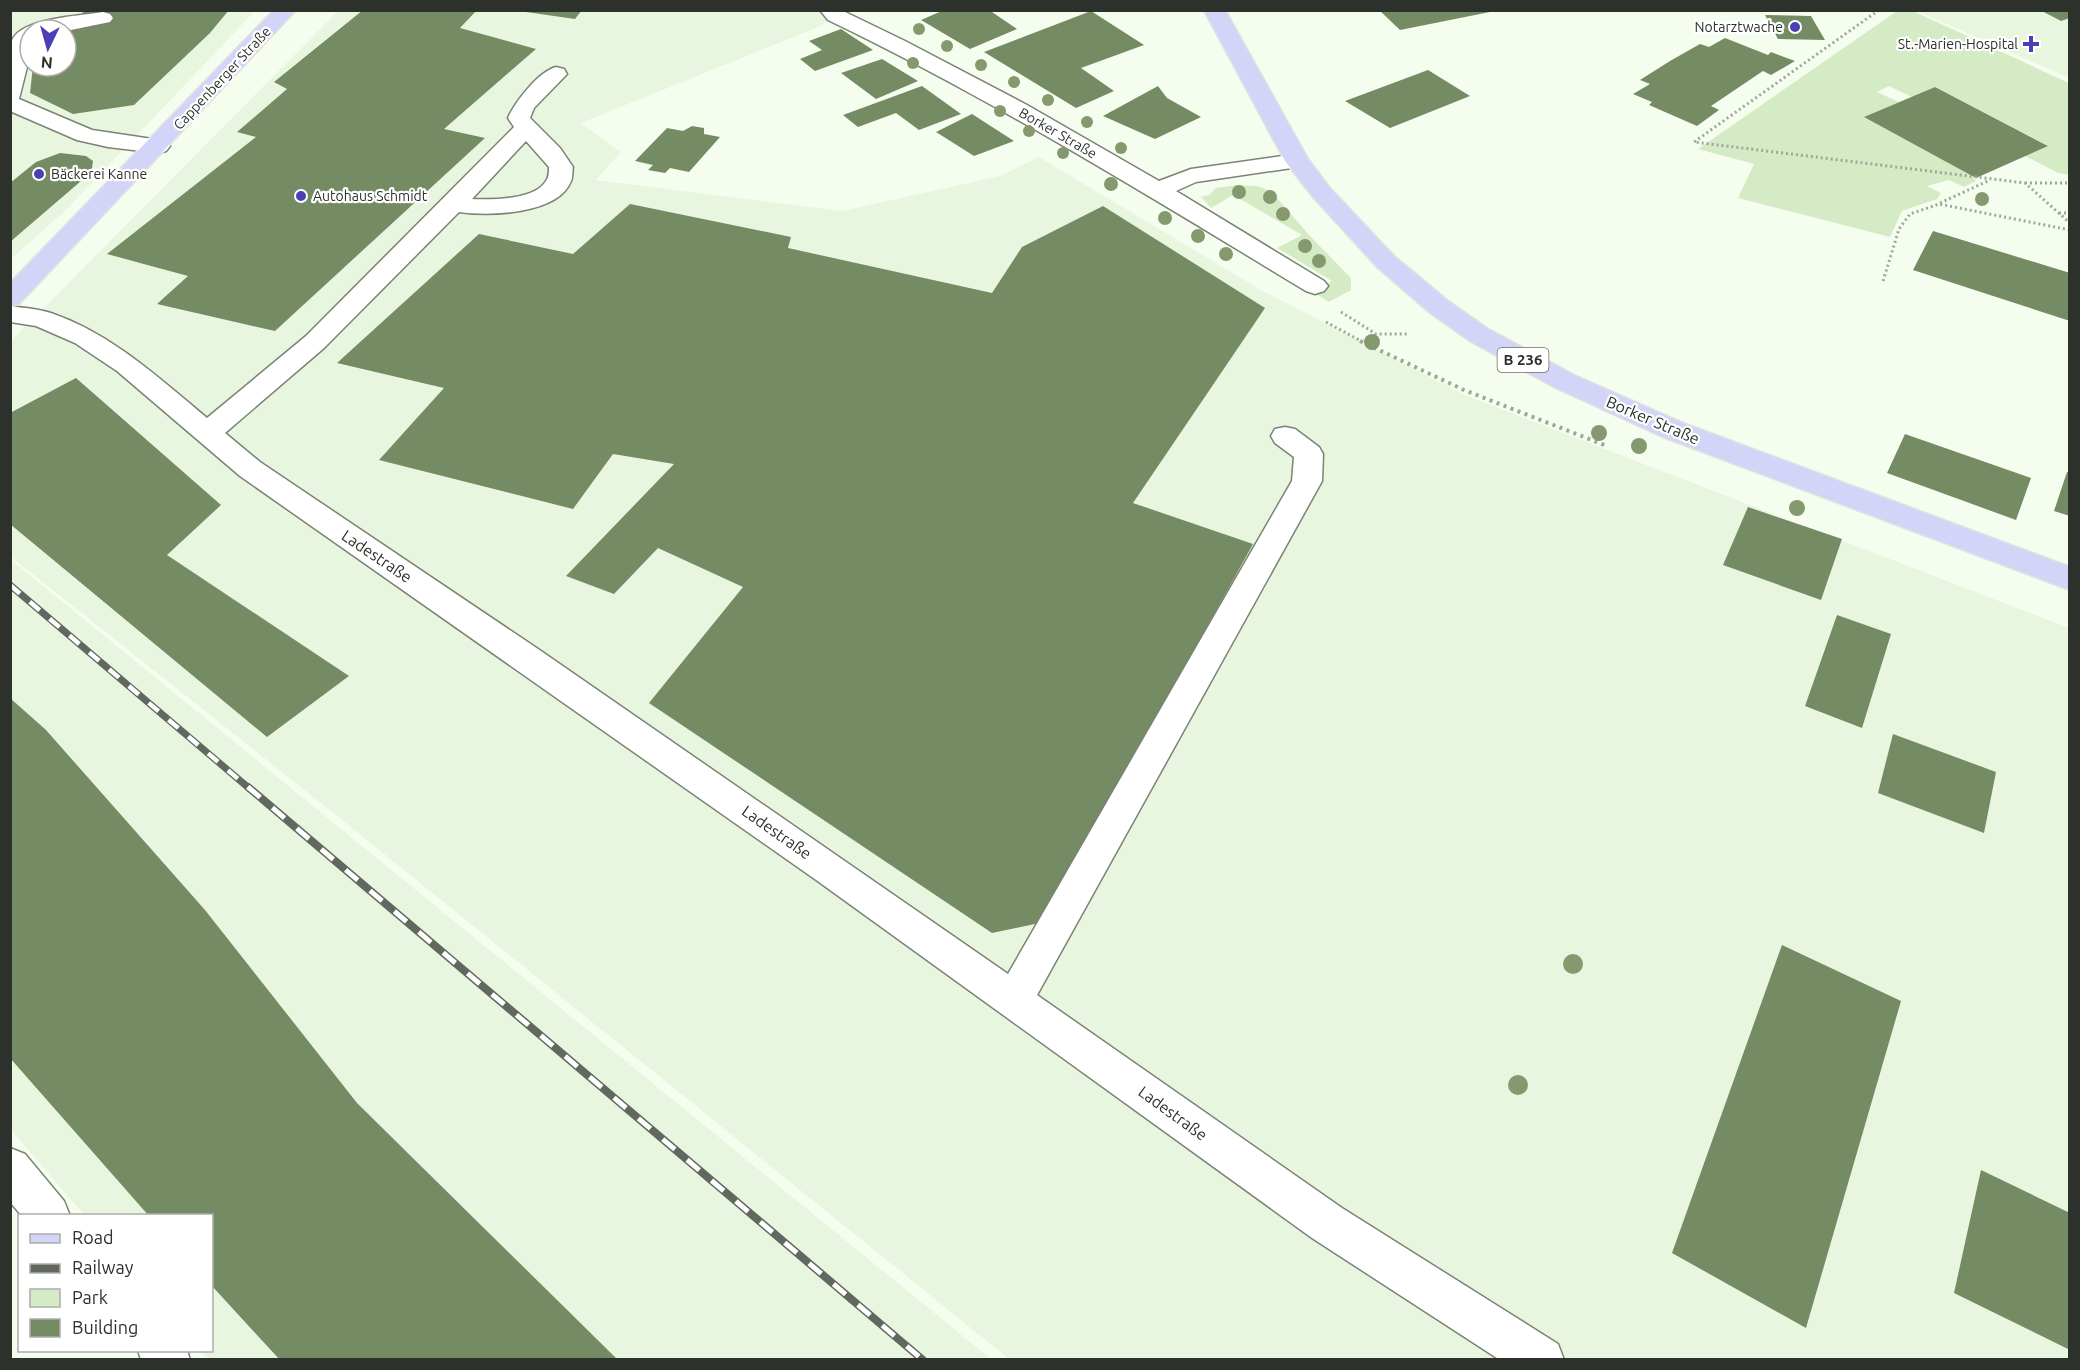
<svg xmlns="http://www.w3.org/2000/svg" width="2080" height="1370" font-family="Ubuntu,sans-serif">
<rect width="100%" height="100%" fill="#f5feee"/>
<path fill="#e8f6df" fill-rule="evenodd" d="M 10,11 L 255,11 L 66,210 L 11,259 ZM 30,30 L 66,30 L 66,66 L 30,66 Z
M 338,11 L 843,11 L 816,28 L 581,123 L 621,152 L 596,180 L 842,211 L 1000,176 L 1039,157 L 1263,291 L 1465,395 L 2069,628 L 2069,1359 L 1009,1359 L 336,815 L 11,557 L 10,342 Z
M 1917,11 L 2069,11 L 2069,78 Z
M 10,559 L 991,1359 L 208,1359 L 200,1351 L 212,1350 L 212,1216 L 84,1215 L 11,1130 Z"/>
<path fill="#d5ebc5" d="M 1897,11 L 1913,11 L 2069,83 L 2069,175 L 2058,173 L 2025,156 L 2047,145 L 1935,87 L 1912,97 L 1889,86 L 1877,92 L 1899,102 L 1865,117 L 1971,175 L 1976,181 L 1964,187 L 1949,180 L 1927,186 L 1941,193 L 1937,199 L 1902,211 L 1890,237 L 1738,198 L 1754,164 L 1698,149 Z
M 1237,185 L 1257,186 L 1271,191 L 1310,236 L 1351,278 L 1351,290 L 1329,302 L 1313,292 L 1332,281 L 1277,248 L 1302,235 L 1233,195 L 1211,208 L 1201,197 L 1209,195 L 1216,188 Z"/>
<path fill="#748b63" d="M 83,10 L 229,10 L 210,33 L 134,105 L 73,114 L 30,93 L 33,66 L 66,66 L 66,31 L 81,29 Z
M 363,10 L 477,10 L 460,28 L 536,49 L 444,129 L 485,138 L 275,331 L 157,304 L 188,276 L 107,254 L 256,137 L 237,132 L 287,89 L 274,82 Z
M 512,10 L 582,10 L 575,19 Z
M 944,10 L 989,10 L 1017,29 L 970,49 L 921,20 Z
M 1379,10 L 1489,10 L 1490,12 L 1400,30 Z
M 2040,10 L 2070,10 L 2070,18 L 2061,21 Z
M 1091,11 L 1144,45 L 1081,68 L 1114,91 L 1076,108 L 984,52 Z
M 1765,15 L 1811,16 L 1825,40 L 1778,39 Z
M 841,29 L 873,50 L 815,71 L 800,59 L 822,50 L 809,41 Z
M 1725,38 L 1768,55 L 1771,52 L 1795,61 L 1771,75 L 1763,71 L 1711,106 L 1719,110 L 1697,126 L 1649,105 L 1652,102 L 1633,94 L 1650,84 L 1640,80 L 1670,61 L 1700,44 L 1709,47 Z
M 882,59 L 918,81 L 876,99 L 841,73 Z
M 1428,70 L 1470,96 L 1390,128 L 1345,101 Z
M 922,86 L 961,114 L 919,130 L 896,113 L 858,127 L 843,115 Z
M 1158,86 L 1167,98 L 1201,117 L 1155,139 L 1103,116 Z
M 1935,87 L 2048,146 L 1976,178 L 1864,117 Z
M 972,114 L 1014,141 L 974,156 L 936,132 Z
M 692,126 L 704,128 L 704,134 L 720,137 L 689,172 L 670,168 L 665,173 L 648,170 L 653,165 L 635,161 L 667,128 L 683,131 Z
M 60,153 L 86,156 L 93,161 L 92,168 L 88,175 L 10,242 L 10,183 L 36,162 Z
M 630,204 L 791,237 L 788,248 L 992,293 L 1022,247 L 1103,206 L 1265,308 L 1133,503 L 1253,544 L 1044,922 L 992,933 L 649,703 L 743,587 L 658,548 L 614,594 L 566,576 L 674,464 L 613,454 L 573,509 L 379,460 L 444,388 L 337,363 L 479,234 L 573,254 Z
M 1933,231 L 2070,273 L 2070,321 L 1913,270 Z
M 76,378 L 221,505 L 167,555 L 349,676 L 267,737 L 10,524 L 10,413 Z
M 1905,434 L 2031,478 L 2016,520 L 1887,473 Z
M 2067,472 L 2070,473 L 2070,516 L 2054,511 Z
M 1748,507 L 1842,539 L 1821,600 L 1723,565 Z
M 1837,615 L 1891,634 L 1862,728 L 1805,706 Z
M 10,698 L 46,730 L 205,910 L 357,1103 L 618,1360 L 280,1360 L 212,1286 L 212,1216 L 149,1216 L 10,1058 Z
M 1893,734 L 1996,772 L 1984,833 L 1878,793 Z
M 1782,945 L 1901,1001 L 1806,1328 L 1672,1253 Z
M 1981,1170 L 2070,1213 L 2070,1350 L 1954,1293 Z"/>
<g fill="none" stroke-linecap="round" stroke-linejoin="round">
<defs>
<path id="minor" d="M 820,10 L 841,10 L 905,41 L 1027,105 L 1159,181 L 1191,169 L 1297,154 L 1305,156 L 1309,161 L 1305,166 L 1196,182 L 1176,191 L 1324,281 L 1328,286 L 1324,291 L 1315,294 L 1306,291 C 1149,196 994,100 828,20 Z
M 103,12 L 110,14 L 113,18 L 110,22 L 66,31 L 30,30 L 30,55 L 19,99 L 92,130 L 166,141 L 170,146 L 166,151 L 158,153 L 108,147 L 77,140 L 10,111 C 10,94 7,55 12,41 C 20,18 81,16 103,12 Z
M 556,67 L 564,69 L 567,74 L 534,108 L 530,118 L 560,148 L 573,167 C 572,171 573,177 571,181 C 558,215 488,216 459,212 L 324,348 L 225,433 L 260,462 L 541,651 L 1008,974 L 1292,481 L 1294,457 L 1275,443 L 1271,436 L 1275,429 L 1285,427 L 1295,429 L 1319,447 L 1323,454 L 1322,481 L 1037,995 L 1342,1208 L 1558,1344 L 1564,1360 L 1500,1360 L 1312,1238 L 819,882 L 240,476 L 117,371 L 75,343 L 36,326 L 10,322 L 10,306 C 24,308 38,309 51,313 C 112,334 159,378 207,418 L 306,336 L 514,127 L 508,118 C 515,102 538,72 556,67 ZM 526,141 L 549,167 C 549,172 549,177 546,181 C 535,200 491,200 472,199 Z
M 10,1148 L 25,1154 L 64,1201 L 70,1216 L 22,1216 L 10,1202 Z
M 138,1350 L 187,1350 L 190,1360 L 141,1360 Z"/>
<path id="major" d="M 274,10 L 296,10 L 19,304 L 10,306 L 10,283 Z
M 1204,10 L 1225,10 L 1308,159 L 1329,187 L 1395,257 L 1447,300 L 1488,329 L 1574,375 L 1683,423 L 2070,567 L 2070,590 L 1663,437 L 1554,387 L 1470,341 L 1429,312 L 1377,267 L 1313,197 L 1285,161 Z"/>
</defs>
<use href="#minor" stroke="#7b8375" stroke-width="3"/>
<use href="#major" stroke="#e2e2e1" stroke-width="3"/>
<path stroke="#a0a69b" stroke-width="3" stroke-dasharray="2 3" stroke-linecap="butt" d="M 1879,10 L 1694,142 L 2025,183 L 2070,223
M 2025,183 L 2070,183
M 1940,203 L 1990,180
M 2059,213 L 2070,213
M 1883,281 L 1899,229 L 1910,214 L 1939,204 L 2070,230
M 1341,312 L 1376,334 L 1408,334
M 1326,322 L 1363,342"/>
<path stroke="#a0a69b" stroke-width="4" stroke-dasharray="3 4.5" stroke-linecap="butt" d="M 1360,341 L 1464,390 L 1607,446"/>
<use href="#minor" fill="#fff" fill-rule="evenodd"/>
<use href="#major" fill="#d3d5f8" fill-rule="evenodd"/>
<defs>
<path id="rail-far1" d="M 10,585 L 250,789"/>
<path id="rail" d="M 248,787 L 923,1360"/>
</defs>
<use href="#rail-far1" stroke="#62685f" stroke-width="7"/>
<use href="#rail" stroke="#62685f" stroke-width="8"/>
<use href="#rail-far1" stroke="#fff" stroke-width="4.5" stroke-dasharray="13" stroke-linecap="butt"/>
<use href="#rail" stroke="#fff" stroke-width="5" stroke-dasharray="16" stroke-linecap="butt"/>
</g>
<g fill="#85996e">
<circle cx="919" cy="29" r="6"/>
<circle cx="947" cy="46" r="6"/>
<circle cx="913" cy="63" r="6"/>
<circle cx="981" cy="65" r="6"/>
<circle cx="1014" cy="82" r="6"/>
<circle cx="1048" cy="100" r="6"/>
<circle cx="1000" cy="111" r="6"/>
<circle cx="1087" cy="122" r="6"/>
<circle cx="1029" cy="131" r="6"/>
<circle cx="1121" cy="148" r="6"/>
<circle cx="1063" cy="153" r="6"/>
<circle cx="1111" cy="184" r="7"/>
<circle cx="1239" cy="192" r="7"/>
<circle cx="1270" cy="197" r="7"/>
<circle cx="1982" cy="199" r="7"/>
<circle cx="1283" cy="214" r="7"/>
<circle cx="1165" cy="218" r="7"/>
<circle cx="1198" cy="236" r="7"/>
<circle cx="1305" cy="246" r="7"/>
<circle cx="1226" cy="254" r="7"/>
<circle cx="1319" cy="261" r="7"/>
<circle cx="1372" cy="342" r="8"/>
<circle cx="1599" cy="433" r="8"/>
<circle cx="1639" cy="446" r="8"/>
<circle cx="1797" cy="508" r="8"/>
<circle cx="1573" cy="964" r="10"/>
<circle cx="1518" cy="1085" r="10"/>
</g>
<g fill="#4c3eb5" stroke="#fff" stroke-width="2">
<circle cx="1795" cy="27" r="6"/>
<path d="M2028 35h6v6h6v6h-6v6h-6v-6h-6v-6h6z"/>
<circle cx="39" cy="174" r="6"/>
<circle cx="301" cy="196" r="6"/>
</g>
<g text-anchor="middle" stroke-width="4.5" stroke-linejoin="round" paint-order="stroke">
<g font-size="14" fill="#2d312b" stroke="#fff" text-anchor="end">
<text x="1783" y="32">Notarztwache</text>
<text x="2018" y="49">St.-Marien-Hospital</text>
<text x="51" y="179" text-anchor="start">Bäckerei Kanne</text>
<text x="313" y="201" text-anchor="start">Autohaus Schmidt</text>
</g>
<g font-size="14" fill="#2d312b" stroke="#fff">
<text transform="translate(222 78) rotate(-47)" y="5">Cappenberger Straße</text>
<text transform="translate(1058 133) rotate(30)" y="5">Borker Straße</text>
</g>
<rect fill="#fff" stroke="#6c6f6b" stroke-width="1.5" x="1497.5" y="348" width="51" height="24" rx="4.5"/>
<g font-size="15" font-weight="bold" fill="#2d312b">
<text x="1523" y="365">B 236</text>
</g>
<g font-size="16" fill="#2d312b" stroke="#fff">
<text transform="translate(1653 420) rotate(23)" y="6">Borker Straße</text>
<text transform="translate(377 556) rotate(34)" y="6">Ladestraße</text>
<text transform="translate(777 832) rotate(35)" y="6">Ladestraße</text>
<text transform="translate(1173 1113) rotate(36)" y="6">Ladestraße</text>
</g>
</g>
<rect width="2080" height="1370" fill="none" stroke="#2d312b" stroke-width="24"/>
<rect x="18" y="1214" width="195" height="138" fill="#ffffff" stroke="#abadaa" stroke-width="1.5"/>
<rect x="30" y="1234" width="30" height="9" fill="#d3d5f8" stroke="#abadaa" stroke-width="1.5"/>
<text x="72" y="1244" font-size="18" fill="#2d312b">Road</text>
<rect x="30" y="1264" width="30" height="9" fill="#62685f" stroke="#abadaa" stroke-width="1.5"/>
<text x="72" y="1274" font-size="18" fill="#2d312b">Railway</text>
<rect x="30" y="1289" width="30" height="18" fill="#d5ebc5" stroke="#abadaa" stroke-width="1.5"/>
<text x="72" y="1304" font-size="18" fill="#2d312b">Park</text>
<rect x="30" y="1319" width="30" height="18" fill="#748b63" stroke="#abadaa" stroke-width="1.5"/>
<text x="72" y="1334" font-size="18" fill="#2d312b">Building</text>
<g transform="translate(48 48) rotate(185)"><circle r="28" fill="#ffffff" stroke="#abadaa" stroke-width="1.5"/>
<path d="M0-4.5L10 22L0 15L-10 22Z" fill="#4c3eb5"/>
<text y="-9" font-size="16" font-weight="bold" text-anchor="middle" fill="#2d312b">N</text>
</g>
</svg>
